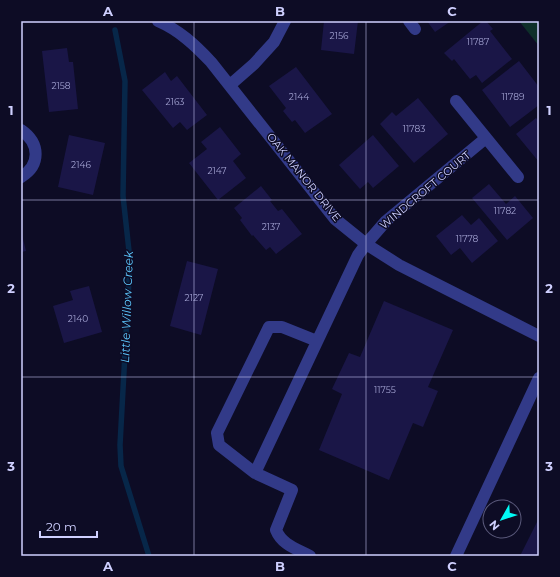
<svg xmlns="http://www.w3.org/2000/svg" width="560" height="577" font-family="Montserrat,sans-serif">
<rect width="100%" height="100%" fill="#0d0c25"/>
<path fill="#0e2f2a" d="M 519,21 L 539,21 L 539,46 Z"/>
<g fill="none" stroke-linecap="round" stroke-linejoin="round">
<path stroke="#072749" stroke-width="5.5" d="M 115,30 L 125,81 L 123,196 L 130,260 L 120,445 L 121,466 L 149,556"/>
</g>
<path fill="#1a1647" d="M 324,21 L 358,21 L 354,54 L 321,50 Z
M 427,21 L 451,21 L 435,32 Z
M 483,21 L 486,21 L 493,29 L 490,31 L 512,59 L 482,83 L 476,75 L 470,79 L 454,59 L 452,61 L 444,53 Z
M 67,48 L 69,62 L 73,62 L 78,109 L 49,112 L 42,51 Z
M 519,61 L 539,87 L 539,105 L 510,127 L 482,90 Z
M 296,67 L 332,114 L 305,133 L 295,120 L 292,122 L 283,111 L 286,108 L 269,86 Z
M 165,72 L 171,81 L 177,76 L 207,115 L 187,130 L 180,122 L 173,128 L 142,90 Z
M 418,98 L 448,134 L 414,163 L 380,124 L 392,112 L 396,116 Z
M 536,118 L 539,121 L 539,162 L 516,134 Z
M 220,127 L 241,154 L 233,161 L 246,178 L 218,200 L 189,163 L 207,149 L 201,142 Z
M 69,135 L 105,143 L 93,195 L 58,187 Z
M 373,135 L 399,166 L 373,188 L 368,182 L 360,189 L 339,165 Z
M 489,184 L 506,204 L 515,196 L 533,218 L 507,240 L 472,198 Z
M 261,186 L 272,200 L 270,201 L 278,211 L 282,209 L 302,234 L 276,254 L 270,247 L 266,250 L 253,235 L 252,236 L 240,220 L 242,218 L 234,208 Z
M 462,215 L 471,225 L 479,218 L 498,241 L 472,263 L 460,248 L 451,255 L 436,236 Z
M 21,231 L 26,251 L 21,252 Z
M 187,261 L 218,269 L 201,335 L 170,326 Z
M 89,286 L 102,332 L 64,343 L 53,306 L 73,300 L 70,291 Z
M 384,301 L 453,330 L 428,387 L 438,391 L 423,427 L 413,423 L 389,480 L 319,450 L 342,394 L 332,389 L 349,353 L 360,357 Z
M 539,518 L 539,556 L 520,556 Z"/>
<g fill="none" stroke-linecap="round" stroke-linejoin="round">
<path stroke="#323a88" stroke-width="12" d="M 158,21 C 179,30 195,45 211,62 L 335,219 L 366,244 L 399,265 L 539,336
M 409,21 L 415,29
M 230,85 L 254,64 L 274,42 L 285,21
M 456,101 L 518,177
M 21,130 C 40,143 41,165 21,177
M 255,473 L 219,445 L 217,433 L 269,327 L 282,327 L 317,341
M 310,556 C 297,549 282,545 276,530 L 292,490 L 255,473 L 358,255 L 366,244 L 386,221 L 486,138
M 456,556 L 539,378"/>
</g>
<path fill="none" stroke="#cfd0ff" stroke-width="1" stroke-opacity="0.55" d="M 194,21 L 194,556M 366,21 L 366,556M 21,200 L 539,200M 21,377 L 539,377"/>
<g text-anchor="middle" stroke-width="3" stroke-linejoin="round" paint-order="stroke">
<g font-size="9" fill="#a2a2d1">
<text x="339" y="39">2156</text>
<text x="478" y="45">11787</text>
<text x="61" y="89">2158</text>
<text x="299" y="100">2144</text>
<text x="513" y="100">11789</text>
<text x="175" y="105">2163</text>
<text x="414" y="132">11783</text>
<text x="81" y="168">2146</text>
<text x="217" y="174">2147</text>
<text x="505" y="214">11782</text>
<text x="271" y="230">2137</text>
<text x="467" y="242">11778</text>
<text x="194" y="301">2127</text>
<text x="78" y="322">2140</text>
<text x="385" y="393">11755</text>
</g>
<g font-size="11" fill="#cfd0ff" stroke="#0d0c25">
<text transform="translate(304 177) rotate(51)" y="4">OAK MANOR DRIVE</text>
<text transform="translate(425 190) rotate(-40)" y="4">WINDCROFT COURT</text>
</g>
<g font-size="12" font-style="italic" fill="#5dc8ff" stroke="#0d0c25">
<text transform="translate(127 307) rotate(-88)" y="4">Little Willow Creek</text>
</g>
</g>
<rect width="560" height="577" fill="none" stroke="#0d0c25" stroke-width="44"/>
<g transform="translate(502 519) rotate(231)"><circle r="19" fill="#0d0c25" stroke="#5b5a7c"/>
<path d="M0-3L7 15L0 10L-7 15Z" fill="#00faf5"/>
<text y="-6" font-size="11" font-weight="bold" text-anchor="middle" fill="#cfd0ff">N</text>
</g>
<path d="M40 531v6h57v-6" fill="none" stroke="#cfd0ff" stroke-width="2"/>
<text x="46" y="531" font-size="12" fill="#cfd0ff" stroke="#0d0c25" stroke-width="3" paint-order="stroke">20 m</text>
<rect x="22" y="22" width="516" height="533" fill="none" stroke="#cfd0ff" stroke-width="1.5"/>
<g font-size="13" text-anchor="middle" font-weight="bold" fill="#cfd0ff">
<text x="108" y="16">A</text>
<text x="280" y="16">B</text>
<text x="452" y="16">C</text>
<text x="11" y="115">1</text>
<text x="549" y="115">1</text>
<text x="11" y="293">2</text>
<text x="549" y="293">2</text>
<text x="11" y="471">3</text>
<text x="549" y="471">3</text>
<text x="108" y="571">A</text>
<text x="280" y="571">B</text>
<text x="452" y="571">C</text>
</g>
</svg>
